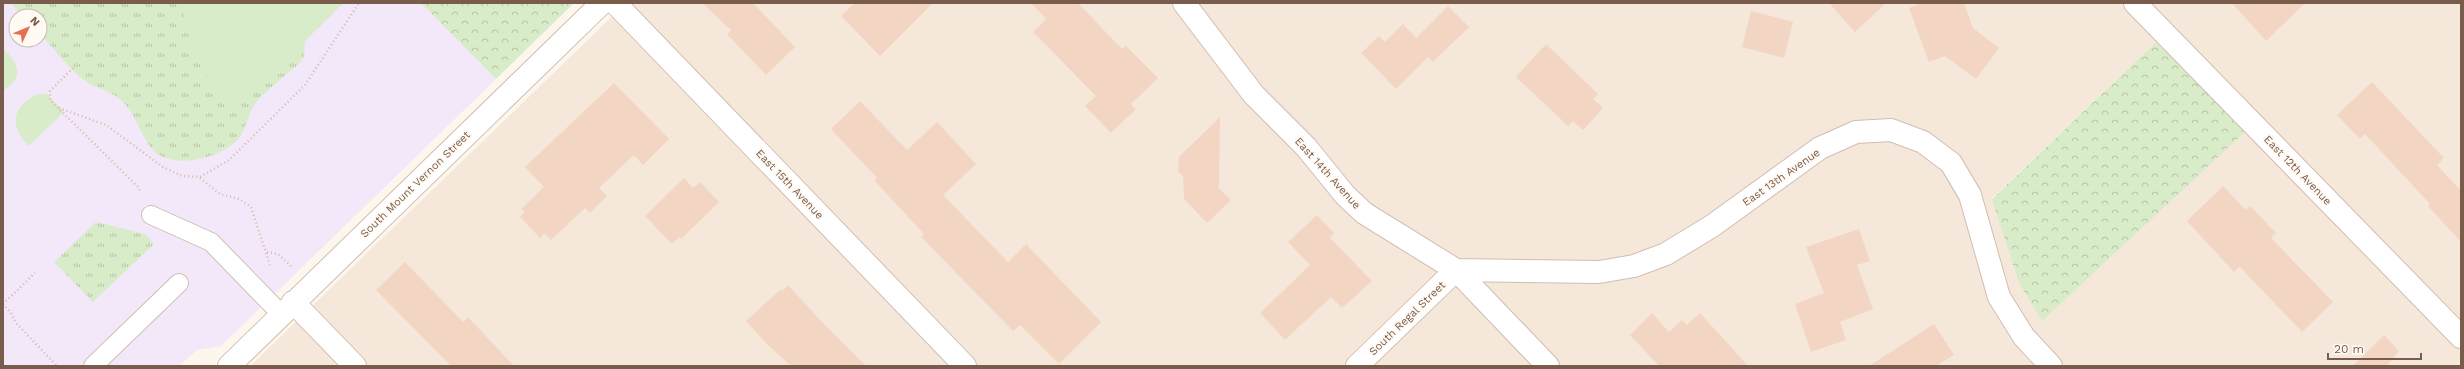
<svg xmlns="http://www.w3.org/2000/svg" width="2464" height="369" font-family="'Work Sans',sans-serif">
<defs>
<pattern id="grass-tufts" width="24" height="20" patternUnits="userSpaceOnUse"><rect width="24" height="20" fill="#d8ecc9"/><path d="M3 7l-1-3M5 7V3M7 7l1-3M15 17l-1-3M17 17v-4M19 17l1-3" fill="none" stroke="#b4c2a5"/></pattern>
<pattern id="forest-crowns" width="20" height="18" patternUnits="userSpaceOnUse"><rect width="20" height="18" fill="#d8ecc9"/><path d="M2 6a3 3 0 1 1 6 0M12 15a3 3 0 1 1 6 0" fill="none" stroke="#b4c2a5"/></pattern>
</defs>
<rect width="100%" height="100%" fill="#fdf6ec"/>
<path fill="#f5e8da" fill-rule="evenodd" d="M 626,3 L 2461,3 L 2461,366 L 250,366 ZM 2156,42 L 2244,132 L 2041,320 L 1992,198 Z"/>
<path fill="#f3e8fa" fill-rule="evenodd" d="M 3,3 L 421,3 L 496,79 L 221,346 L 197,350 L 179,366 L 3,366 ZM 16,16 L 40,16 L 40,40 L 16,40 Z"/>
<path fill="url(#grass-tufts)" d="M 10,3 L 343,3 L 305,41 C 304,45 305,51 304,56 C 302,65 263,91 255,104 C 248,114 247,125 241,135 C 228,157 174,171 154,151 C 140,137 137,114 121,100 C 111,91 98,89 87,82 C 73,74 52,46 40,34 L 40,16 L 23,16 Z
M 96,222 L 145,234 L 154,244 L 93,302 L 54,262 Z"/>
<path fill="url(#forest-crowns)" d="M 421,3 L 574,3 L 496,79 Z
M 2156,42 L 2245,132 L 2042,321 L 2019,283 L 1992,199 Z"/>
<path fill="#d8ecc9" d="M 181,3 L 343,3 L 231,111 L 205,74 L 190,38 Z
M 3,48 C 18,64 26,76 3,91 Z
M 38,94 L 47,94 L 64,112 L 29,146 C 9,126 11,106 38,94 Z"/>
<path fill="#f3d5c3" d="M 702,3 L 753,3 L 795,47 L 766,75 L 727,34 L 731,30 Z
M 855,3 L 933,3 L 880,56 L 841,16 Z
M 1031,3 L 1078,3 L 1122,49 L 1126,46 L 1158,78 L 1131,104 L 1136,109 L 1111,133 L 1085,106 L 1096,96 L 1033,32 L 1046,19 Z
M 1829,3 L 1886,3 L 1855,32 Z
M 1923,3 L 1964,3 L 1973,28 L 1999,48 L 1976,79 L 1945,56 L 1929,62 L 1909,8 Z
M 2232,3 L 2305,3 L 2266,41 Z
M 1448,6 L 1469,27 L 1433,62 L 1428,57 L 1396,89 L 1361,53 L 1379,36 L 1385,42 L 1403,24 L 1416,38 Z
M 1751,11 L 1793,22 L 1784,58 L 1742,47 Z
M 1546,44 L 1598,94 L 1593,99 L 1603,108 L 1583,130 L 1573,121 L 1568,126 L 1516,77 Z
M 2372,82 L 2444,158 L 2437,165 L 2461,191 L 2461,242 L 2428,206 L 2430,204 L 2365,134 L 2360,139 L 2337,115 Z
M 614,83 L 669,139 L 643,165 L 634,155 L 599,188 L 607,196 L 590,213 L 585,208 L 551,240 L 544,233 L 540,238 L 520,217 L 525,212 L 521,209 L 544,187 L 525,167 Z
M 860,101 L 907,150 L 937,122 L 976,164 L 943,195 L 1008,262 L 1026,244 L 1101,322 L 1059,364 L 1020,325 L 1013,331 L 921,237 L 924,234 L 874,180 L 877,178 L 831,129 Z
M 1220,117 L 1219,188 L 1231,200 L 1207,223 L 1184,199 L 1183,176 L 1178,171 L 1179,157 Z
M 684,178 L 693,188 L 700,182 L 719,202 L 681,239 L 680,237 L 672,244 L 645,216 Z
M 2223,186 L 2246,210 L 2250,206 L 2276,233 L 2271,238 L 2333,302 L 2302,332 L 2240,267 L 2234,272 L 2187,221 Z
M 1317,215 L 1334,233 L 1330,238 L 1372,281 L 1342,308 L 1331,297 L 1285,340 L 1260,313 L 1310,265 L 1288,242 Z
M 1859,229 L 1870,261 L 1857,265 L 1873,309 L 1840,322 L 1846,340 L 1811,352 L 1795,304 L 1824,293 L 1806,247 Z
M 405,262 L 463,322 L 468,317 L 514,366 L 451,366 L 376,290 Z
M 788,285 L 822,322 L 866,366 L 791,366 L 768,345 L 746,321 L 780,290 L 782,291 Z
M 1652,313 L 1669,332 L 1682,320 L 1687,325 L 1700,313 L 1748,366 L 1659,366 L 1630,335 Z
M 1934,324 L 1954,355 L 1936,366 L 1869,366 Z
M 2384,335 L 2399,351 L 2387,366 L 2353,366 Z"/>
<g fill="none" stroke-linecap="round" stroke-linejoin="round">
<defs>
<path id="service" d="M 151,215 L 211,242 L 281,314
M 93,366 L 179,283"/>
<path id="minor" d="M 615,3 L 965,366
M 1184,3 L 1254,95 L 1306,147 L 1345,195 L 1364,213 L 1456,270 L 1548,366
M 2135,3 L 2461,337
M 1456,270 L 1599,272 L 1634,266 L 1666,254 L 1712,226 L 1820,148 L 1856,132 L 1891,130 L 1923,142 L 1951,163 L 1970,195 L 1999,297 L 2024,337 L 2051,366
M 293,302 L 355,366
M 229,366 L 602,3
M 1357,366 L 1456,270"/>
</defs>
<use href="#service" stroke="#d1beb0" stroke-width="20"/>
<use href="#minor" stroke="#d1beb0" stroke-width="24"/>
<path stroke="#d9b8a5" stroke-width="2.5" stroke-dasharray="1 3" stroke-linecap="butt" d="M 73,68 L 50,91 L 50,100 L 138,187 L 141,193
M 59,108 L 106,125 L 163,167 L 182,176 L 200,177 L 229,160 L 305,85 L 359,3
M 200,178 L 220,194 L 239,199 L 251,207 L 270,265
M 267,252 L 278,254 L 292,267
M 3,304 L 11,313 L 16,323 L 57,366
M 3,304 L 35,273"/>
<use href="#service" stroke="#fff" stroke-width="18"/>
<use href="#minor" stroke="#fff" stroke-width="22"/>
</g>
<g text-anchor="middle" stroke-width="4" stroke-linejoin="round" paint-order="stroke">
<g font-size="11" fill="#7a5c4d" stroke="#fffaf3">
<text transform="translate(2298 170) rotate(46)" y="4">East 12th Avenue</text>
<text transform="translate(1328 173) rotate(48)" y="4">East 14th Avenue</text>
<text transform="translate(1781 177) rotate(-35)" y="4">East 13th Avenue</text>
<text transform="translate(415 184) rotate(-44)" y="4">South Mount Vernon Street</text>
<text transform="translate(790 184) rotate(46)" y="4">East 15th Avenue</text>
<text transform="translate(1407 318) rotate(-44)" y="4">South Regal Street</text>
</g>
</g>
<rect width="2464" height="369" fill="none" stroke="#7a5c4d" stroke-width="8"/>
<g transform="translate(28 28) rotate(46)"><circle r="19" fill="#fffaf3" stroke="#cabbb1"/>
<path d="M0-3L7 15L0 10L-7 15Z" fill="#e76f51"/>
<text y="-6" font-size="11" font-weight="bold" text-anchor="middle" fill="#7a5c4d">N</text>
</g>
<path d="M2328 353v6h93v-6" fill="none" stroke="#7a5c4d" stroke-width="2"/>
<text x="2334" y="353" font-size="12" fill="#7a5c4d" stroke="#fffaf3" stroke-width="3" paint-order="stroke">20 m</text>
</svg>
